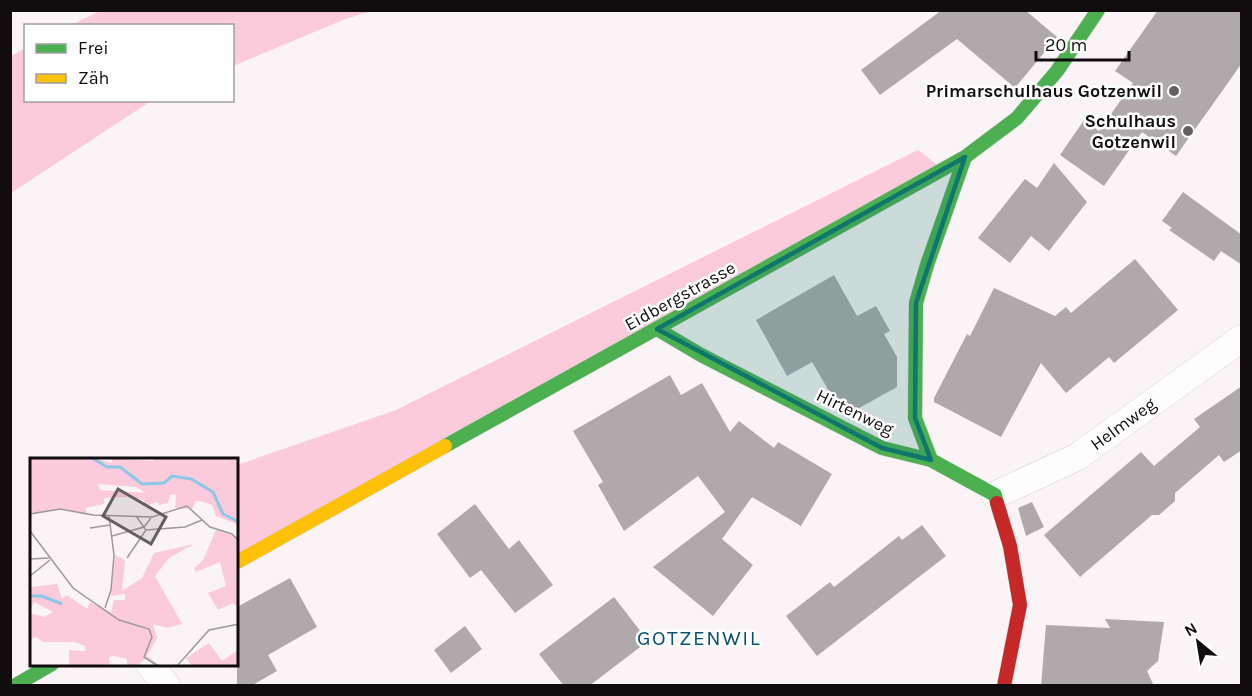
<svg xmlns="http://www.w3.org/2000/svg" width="1252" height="696" font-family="Karla,sans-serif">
<rect width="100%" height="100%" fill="#faf4f6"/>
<path fill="#fbcbdc" d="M 102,10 L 371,10 L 371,11 L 343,20 L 233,66 L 232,26 L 71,25 Z
M 25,48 L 26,100 L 151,101 L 11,193 L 11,56 Z
M 918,150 L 944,170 L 237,562 L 237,465 L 396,410 Z"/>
<path fill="#afa9ab" d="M 942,10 L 1025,10 L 1057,37 L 1015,88 L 957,39 L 880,95 L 861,70 Z
M 1158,10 L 1242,10 L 1242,63 L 1176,156 L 1142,132 L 1104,186 L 1060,155 L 1084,120 L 1099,131 L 1133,83 L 1115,71 Z
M 1054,163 L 1087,202 L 1049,251 L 1031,236 L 1010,263 L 978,238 L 1025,179 L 1037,188 Z
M 1183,192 L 1242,235 L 1242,265 L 1221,251 L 1214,261 L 1169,230 L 1172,228 L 1162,221 Z
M 1135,259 L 1178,310 L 1114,363 L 1109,357 L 1066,393 L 1041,363 L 1001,437 L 934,402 L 934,398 L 967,334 L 970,336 L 994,288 L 1055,316 L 1066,307 L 1071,313 Z
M 834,275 L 857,316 L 876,306 L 890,331 L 884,334 L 897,357 L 897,387 L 852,412 L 836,403 L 812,362 L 787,376 L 756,320 Z
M 670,375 L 681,395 L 702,383 L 730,432 L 739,421 L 774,448 L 778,442 L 832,474 L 801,526 L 752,497 L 722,539 L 753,565 L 713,616 L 653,567 L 725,512 L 698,476 L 624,531 L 598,485 L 603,482 L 573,431 Z
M 1242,386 L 1242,450 L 1224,462 L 1219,455 L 1175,493 L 1175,501 L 1159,515 L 1152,515 L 1080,577 L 1044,535 L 1141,452 L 1154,466 L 1200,427 L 1194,419 Z
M 1032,502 L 1044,527 L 1026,536 L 1018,508 Z
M 475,504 L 509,549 L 519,540 L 553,585 L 515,613 L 481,570 L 470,578 L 437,534 Z
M 922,525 L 946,556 L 817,656 L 786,616 L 830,582 L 834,587 L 899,536 L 902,540 Z
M 290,578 L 317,627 L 268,655 L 277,671 L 251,686 L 237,686 L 237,607 Z
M 614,597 L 648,641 L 589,686 L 564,686 L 539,654 Z
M 1105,619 L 1164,622 L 1158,661 L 1147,671 L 1154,686 L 1041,686 L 1046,625 L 1110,628 Z
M 465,626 L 482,649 L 451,673 L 434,650 Z"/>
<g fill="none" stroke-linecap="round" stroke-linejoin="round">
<defs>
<path id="street" d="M 995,495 L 1077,457 L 1242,338
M 149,664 L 167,686"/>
<path id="fast" d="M 657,329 L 701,355 L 882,448 L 931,460 L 995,495 L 997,503
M 445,446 L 965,157 L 1017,118 L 1057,71 L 1098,10
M 931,460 L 915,418 L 916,303 L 927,265 L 965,157
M 14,686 L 52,664"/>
<path id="slow" d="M 237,562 L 445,446"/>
<path id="jam" d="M 997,503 L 1010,546 L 1020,605 L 1004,686"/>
</defs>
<use href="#street" stroke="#d7d1d3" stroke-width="28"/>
<use href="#fast" stroke="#d7d1d3" stroke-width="15"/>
<use href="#slow" stroke="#d7d1d3" stroke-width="15"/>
<use href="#jam" stroke="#d7d1d3" stroke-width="15"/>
<use href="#street" stroke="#fefdfe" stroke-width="27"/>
<use href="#fast" stroke="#4caf50" stroke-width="14"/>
<use href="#slow" stroke="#ffc107" stroke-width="14"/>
<use href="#jam" stroke="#c62828" stroke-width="14"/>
</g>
<path fill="#0f766e" fill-opacity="0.2" stroke="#0f766e" stroke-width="4.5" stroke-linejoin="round" d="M 965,157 L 916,303 L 915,418 L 931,460 L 882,448 L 657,329 Z"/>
<g fill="#635e5f" stroke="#fff" stroke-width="2">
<circle cx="1174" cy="91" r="6"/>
<circle cx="1188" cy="131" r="6"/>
</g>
<g text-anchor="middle" stroke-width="5" stroke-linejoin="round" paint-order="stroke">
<g font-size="18" font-weight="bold" fill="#110d0e" stroke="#fff" text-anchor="end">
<text x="1162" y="97">Primarschulhaus Gotzenwil</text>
<text x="1176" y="127">Schulhaus<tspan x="1176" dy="21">Gotzenwil</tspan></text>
</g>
<g font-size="18" fill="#110d0e" stroke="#fff">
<text transform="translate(680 296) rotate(-29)" y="6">Eidbergstrasse</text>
<text transform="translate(855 412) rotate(26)" y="6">Hirtenweg</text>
<text transform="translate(1123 424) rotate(-36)" y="6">Helmweg</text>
</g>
<g font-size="21" letter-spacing="1.5" fill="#08506d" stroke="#fff">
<text x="699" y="645">GOTZENWIL</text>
</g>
</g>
<g transform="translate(30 458)">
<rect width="208" height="208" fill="#faf4f6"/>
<path d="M 0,0 L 63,0 L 82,5 L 82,0 L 123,3 L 123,0 L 208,0 L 209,67 L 186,58 L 182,47 L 174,44 L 166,43 L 162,51 L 145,50 L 146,36 L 140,37 L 138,45 L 129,47 L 127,44 L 116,48 L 113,42 L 101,39 L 74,40 L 74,46 L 55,50 L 58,57 L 35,51 L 0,56 ZM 68,26 L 106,29 L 116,35 L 70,32 ZM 186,72 L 208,79 L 208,150 L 203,145 L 188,152 L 178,135 L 196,128 L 190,104 L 166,114 L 164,110 L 173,102 ZM 164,86 L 139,100 L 125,118 L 152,166 L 137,170 L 123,166 L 127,180 L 117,198 L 130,208 L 115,201 L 107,208 L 97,208 L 97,201 L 84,198 L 79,199 L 80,208 L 39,208 L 39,192 L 55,193 L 55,188 L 44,184 L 13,184 L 6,179 L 0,182 L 0,155 L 14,159 L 23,154 L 4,144 L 0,153 L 0,129 L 27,126 L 32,141 L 37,137 L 57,151 L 60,144 L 81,154 L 84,142 L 95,142 L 95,136 L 81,138 L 85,97 L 95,102 L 92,133 L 112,120 L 124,95 ZM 179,185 L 192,203 L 208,192 L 208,208 L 162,208 L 156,200 Z" fill="#fbcbdc" fill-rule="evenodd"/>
<path fill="none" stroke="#8bc8e8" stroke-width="3" d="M 62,0 L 77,9 L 90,9 L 112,26 L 134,25 L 142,18 L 161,21 L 183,34 L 193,56 L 209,64M 0,138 L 12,138 L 32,146"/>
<path fill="none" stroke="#9d9899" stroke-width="1.5" d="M 0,56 L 30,51 L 63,57 L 122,59 L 157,48 L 180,69 L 202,76 L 209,83M 60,70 L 80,67M 116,72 L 155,69 L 172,62M 0,73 L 43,130 L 89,162 L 119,171 L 122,179 L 114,199 L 128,208M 82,78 L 114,69 L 121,60M 97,100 L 116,72 L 106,58M 0,101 L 19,100M 0,118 L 20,102M 75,150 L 81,132 L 84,97 L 79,58M 147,208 L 179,172 L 209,166"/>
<path fill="#635e5f" fill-opacity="0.15" stroke="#635e5f" stroke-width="3" d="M 88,31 L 136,59 L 121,86 L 73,58 Z"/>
<rect width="208" height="208" fill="none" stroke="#110d0e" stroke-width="3"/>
</g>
<rect width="1252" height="696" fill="none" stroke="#110d0e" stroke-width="24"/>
<rect x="24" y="24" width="210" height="78" fill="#ffffff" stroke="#a09e9f" stroke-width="1.5"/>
<rect x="36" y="44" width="30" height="9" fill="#4caf50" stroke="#a09e9f" stroke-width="1.5"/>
<text x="78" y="54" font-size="18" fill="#110d0e">Frei</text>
<rect x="36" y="74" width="30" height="9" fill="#ffc107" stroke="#a09e9f" stroke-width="1.5"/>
<text x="78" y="84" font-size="18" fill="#110d0e">Zäh</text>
<g transform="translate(1198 642) rotate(330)" stroke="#ffffff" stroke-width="4.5" paint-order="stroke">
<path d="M0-4.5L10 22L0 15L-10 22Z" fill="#110d0e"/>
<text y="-9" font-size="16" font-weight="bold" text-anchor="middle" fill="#110d0e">N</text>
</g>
<path d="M1036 51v9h93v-9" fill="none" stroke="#110d0e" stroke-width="3"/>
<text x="1045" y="51" font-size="18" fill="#110d0e" stroke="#ffffff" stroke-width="4.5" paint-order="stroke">20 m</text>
</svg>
